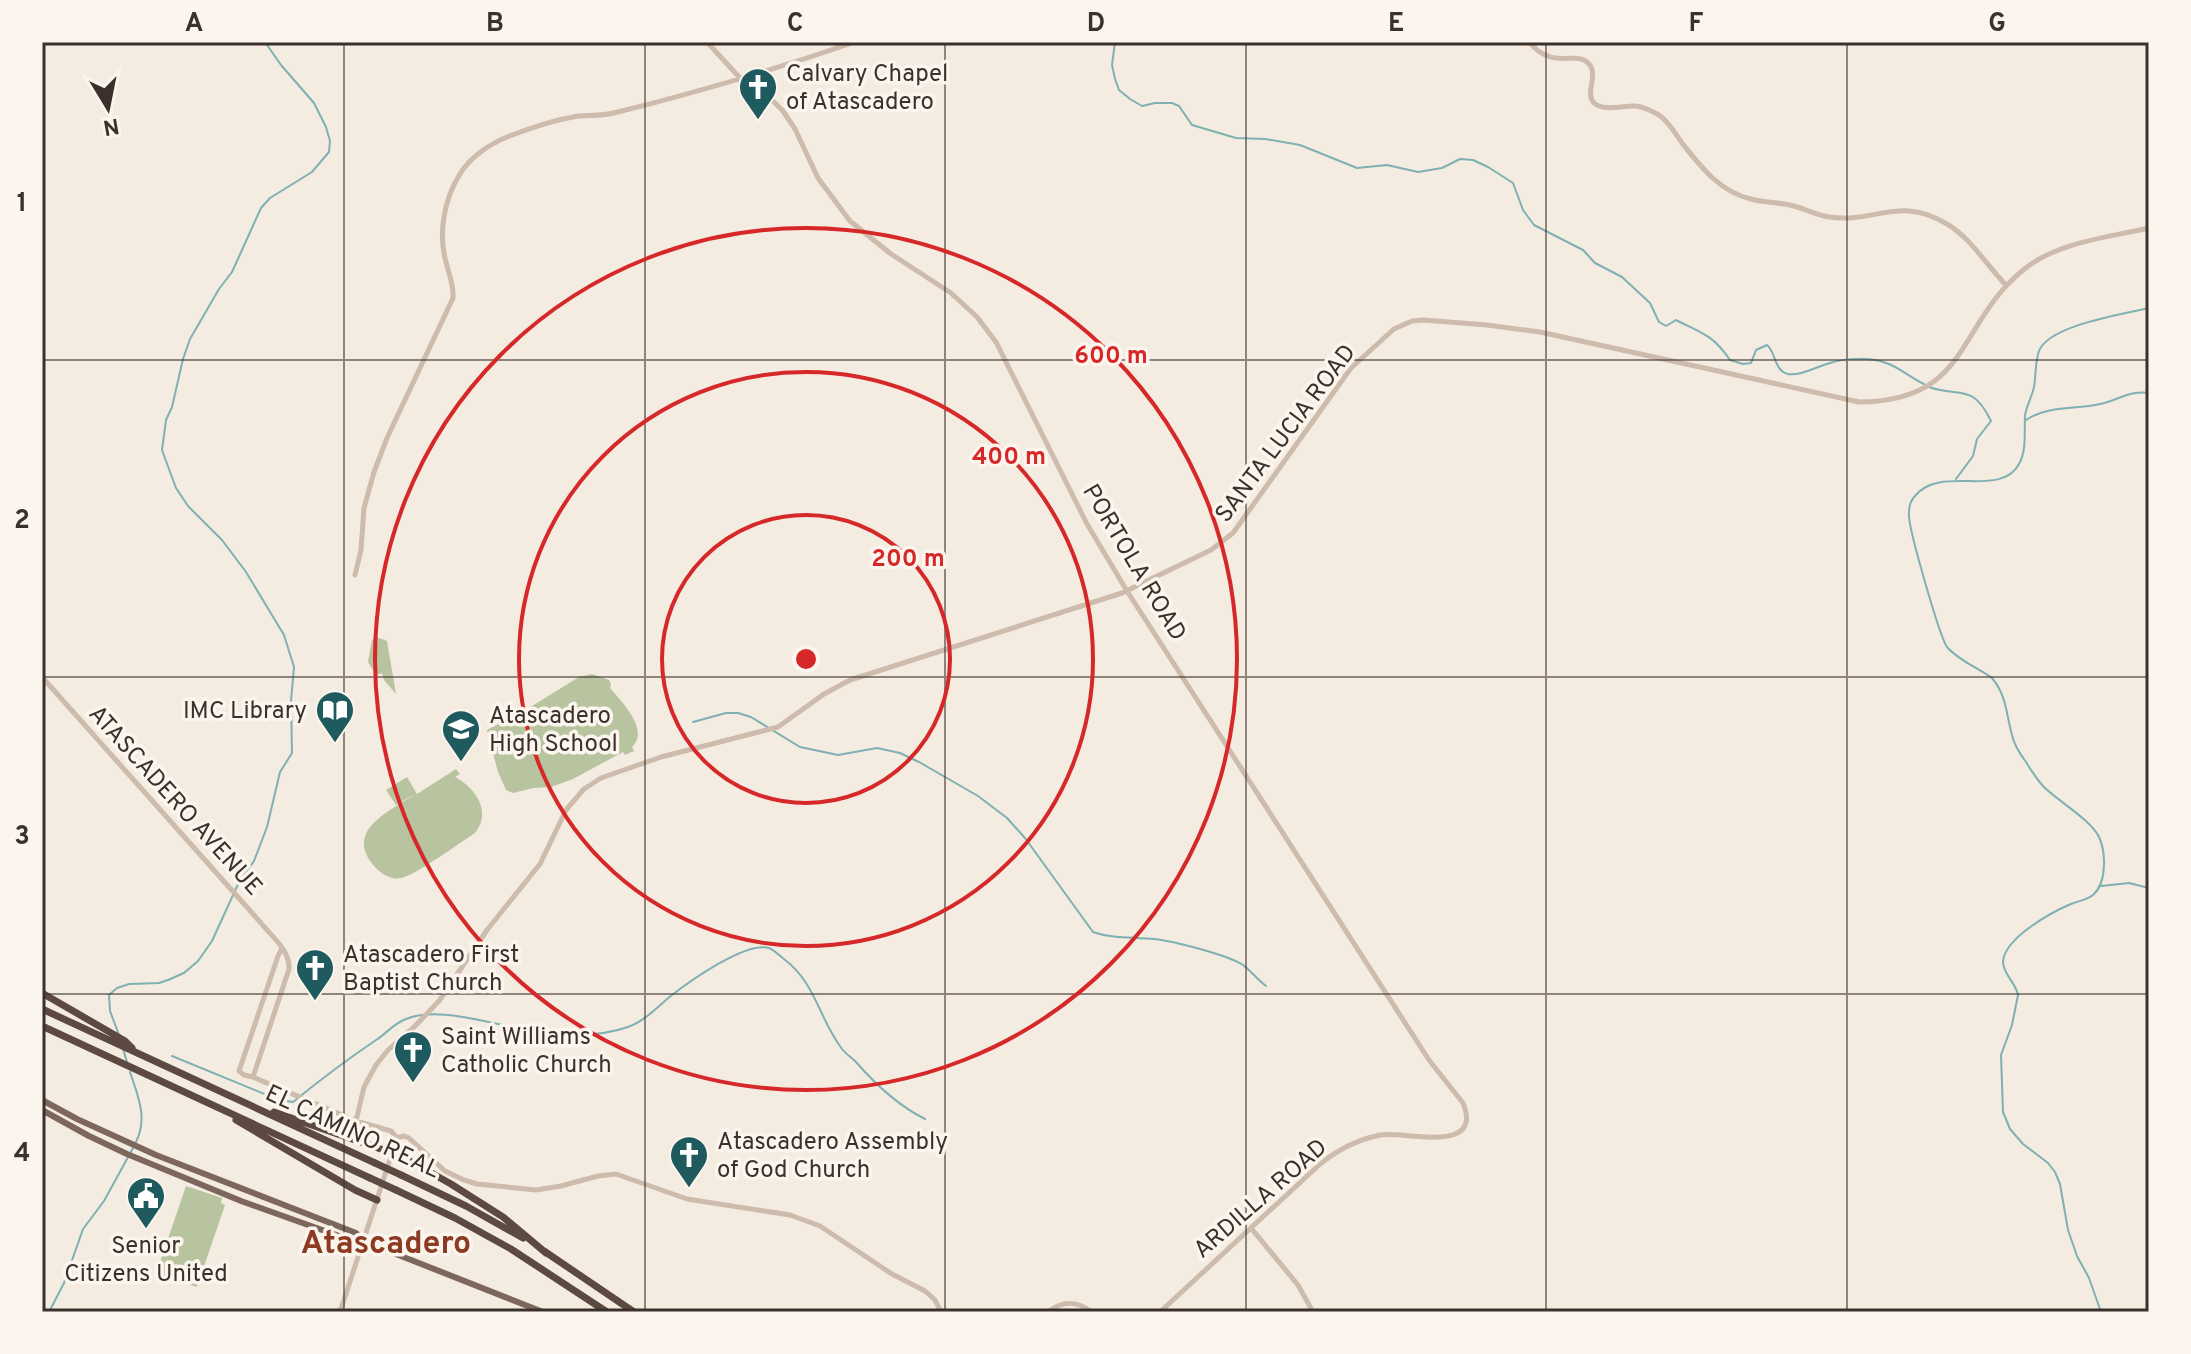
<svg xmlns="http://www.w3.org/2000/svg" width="2191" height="1354" font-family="Overpass,sans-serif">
<rect width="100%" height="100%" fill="#f4ebe1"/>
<path fill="#b8c4a0" d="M 376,637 L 387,641 L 396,694 L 384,680 L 382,673 L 376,675 L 368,662 L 372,640 Z
M 592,674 L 609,680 L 611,684 L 610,688 C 622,702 650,730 632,747 L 634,751 L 625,755 L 623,752 L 573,779 L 551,787 L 533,788 L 513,793 L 506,790 L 498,772 L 487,730 L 532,706 L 579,677 Z
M 456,769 L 460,774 L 455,777 C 476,788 492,812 475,833 C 461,842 414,876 401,878 C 391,880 381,874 374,866 C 343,830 391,811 415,794 L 396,805 L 386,790 L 407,777 L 417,794 Z
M 186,1186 L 222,1198 L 221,1203 L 225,1205 L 197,1287 L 156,1274 Z"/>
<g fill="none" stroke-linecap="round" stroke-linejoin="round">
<path stroke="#7fb0b2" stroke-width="2" d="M 1115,42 L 1112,65 L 1115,79 L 1119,90 L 1130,99 L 1142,106 L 1155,103 L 1172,103 L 1179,106 L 1192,125 L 1236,138 L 1265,139 L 1300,145 L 1357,168 L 1387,165 L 1418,172 L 1442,168 L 1460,159 L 1473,160 L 1488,167 L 1513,183 L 1523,210 L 1534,225 L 1583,250 L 1595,263 L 1622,277 L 1650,303 L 1659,322 L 1666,326 L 1676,320 C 1702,333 1713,335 1730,360 L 1743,364 L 1751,363 L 1756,350 L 1767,345 C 1776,352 1774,371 1788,374 C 1801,376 1818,366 1830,363 C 1846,358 1870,357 1886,363 C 1899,367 1911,378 1924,384
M 1929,387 C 1960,398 1972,382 1991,421 L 1977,439 L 1973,456 L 1956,479
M 2026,420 C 2048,405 2075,410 2100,404 C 2118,400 2131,390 2149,393
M 693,722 L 726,713 L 738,713 L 751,717 L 800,747 L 838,755 L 877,748 L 900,753 L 919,762 L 978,796 L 1007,818 L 1025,838 L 1093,932 C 1113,939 1133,937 1154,939 C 1173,941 1228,955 1243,965 C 1251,971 1258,980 1266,986
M 2101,886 L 2129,883 L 2149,888
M 119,1035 L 110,1011 L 109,995 L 117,988 L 129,984 L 159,983 L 168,980 L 184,973 L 198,961 L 212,941 L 239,882 L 254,861 L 267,827 L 280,772 L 292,753 L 291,701 L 294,667 L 284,635 L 246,572 L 222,540 L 188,506 L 176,488 L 162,450 L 166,420 L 172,407 L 183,359 L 190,339 L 219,289 L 232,272 L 261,208 L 270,198 L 312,172 L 329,152 L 330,141 L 326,127 L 314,103 L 281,65 L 265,42
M 123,1049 L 127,1062
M 172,1056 L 279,1100 L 293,1102 C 320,1080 348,1059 376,1040 C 386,1034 394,1023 406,1019 C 428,1010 461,1016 484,1021 C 530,1031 582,1043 628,1027 C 645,1021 658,1006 672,995 C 690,981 746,941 769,948 C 774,950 780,956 784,959 C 816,983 819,1019 842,1049 C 846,1054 851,1057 856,1062 C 876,1085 897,1105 925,1119
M 130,1072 C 138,1096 148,1118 136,1142
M 49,1312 L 64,1283 L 83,1229 L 104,1201 L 133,1148
M 2101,1312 L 2089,1278 L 2077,1256 L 2068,1230 L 2060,1184 L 2055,1172 L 2048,1163 L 2023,1144 L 2010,1129 L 2003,1112 L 2001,1055 L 2012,1025 L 2018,995 C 2016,983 2003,974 2003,962 C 2004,938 2052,912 2071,904 C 2078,901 2087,900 2093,895 C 2107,883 2106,852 2099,837 C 2091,820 2058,801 2044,787 C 2037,780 2031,770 2026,762 C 2020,754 2014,745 2012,735 C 2006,714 2007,696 1992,678 C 1978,668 1958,660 1947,647 C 1940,637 1907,525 1909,513 C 1909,507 1911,500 1915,496 C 1941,464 2000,499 2019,464 C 2027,450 2024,431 2025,416 C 2026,406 2032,397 2034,387 C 2036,376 2035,362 2039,351 C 2049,325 2124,314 2149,308"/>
<path stroke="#cdbbac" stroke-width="5" d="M 707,42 L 740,78 L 767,95 L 783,111 L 795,129 L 818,178 L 850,221 L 891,254 L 951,293 L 977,317 L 996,342 L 1087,524 L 1127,591 L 1429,1060 L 1463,1103 C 1484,1155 1405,1131 1380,1135 C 1356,1140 1337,1150 1319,1165 L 1160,1312
M 1529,42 C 1553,71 1576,50 1588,63 C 1600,74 1584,93 1594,103 C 1604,112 1624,105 1636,106 C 1644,107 1652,111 1659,115 C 1669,122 1675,133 1682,143 C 1701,167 1720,192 1751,199 C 1765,203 1780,202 1794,206 C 1805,209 1817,215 1829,217 C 1873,224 1900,195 1947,224 C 1971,238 1987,266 2006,285
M 355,575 L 361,550 L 364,508 L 374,472 L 387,438 L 453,298 C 454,285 449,275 446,262 C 438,233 444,199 460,174 C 470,157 490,144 507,137 C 530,128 554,120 578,116 C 590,115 603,116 614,113 C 695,93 776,69 855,42
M 42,677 L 261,923 C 272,937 290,950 289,969 L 253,1077
M 282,948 L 278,956 L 239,1071 L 244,1075 L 253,1077 L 356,1121 L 391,1131 L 397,1138 L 404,1136 L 409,1138 L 445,1171 L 464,1180 L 477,1184 L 536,1190 L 561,1186 L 598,1176 L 616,1174 L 687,1199 L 790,1215 L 820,1226 L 892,1274 L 925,1291 L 935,1300 L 941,1312
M 356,1121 L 364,1087 L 376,1065 L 388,1050 L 415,1026 L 439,1001 L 487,930 L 540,864 L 566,810 L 584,789 L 601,778 L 661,757 L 778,727 L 824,694 L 850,680 L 1122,593 L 1211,550 L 1233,533 L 1351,368 L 1394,329 L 1412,321 L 1423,320 L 1487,325 L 1540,332 L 1859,402 C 1973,401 1955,322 2027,267 C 2060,242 2109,237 2149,228
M 1251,1228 L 1298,1285 L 1313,1312
M 340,1312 L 397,1138
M 1048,1312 C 1063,1300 1077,1301 1092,1312"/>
<path stroke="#7d675c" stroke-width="6" d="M 42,1100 L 77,1119 L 156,1155 L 356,1233 L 363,1241
M 42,1110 L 89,1136 L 127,1154 L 241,1201 L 353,1241 L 363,1241 L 543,1312"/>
<path stroke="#5c4a42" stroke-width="7" d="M 42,993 L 125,1041 L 132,1048
M 42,1009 L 375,1163
M 42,1026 L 370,1178
M 274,1112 L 401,1156 L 451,1184 L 503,1217 L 546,1253
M 236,1120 L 355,1190 L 377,1200
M 401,1175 L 466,1206 L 523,1238
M 396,1190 L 455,1218 L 511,1249 L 607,1312
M 544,1251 L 634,1312"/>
<path stroke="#5c4a42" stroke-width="7" d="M 375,1163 L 401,1175
M 370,1178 L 396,1190"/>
</g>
<path fill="none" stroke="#3b302b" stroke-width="2" stroke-opacity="0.55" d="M 344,42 L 344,1312M 645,42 L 645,1312M 945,42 L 945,1312M 1246,42 L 1246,1312M 1546,42 L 1546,1312M 1847,42 L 1847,1312M 42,360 L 2149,360M 42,677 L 2149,677M 42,994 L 2149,994"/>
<g fill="none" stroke="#d62828" stroke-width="4">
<circle cx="806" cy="659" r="144"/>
<circle cx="806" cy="659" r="287"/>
<circle cx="806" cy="659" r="431"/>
</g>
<defs>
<symbol id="church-pin" viewBox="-11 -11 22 30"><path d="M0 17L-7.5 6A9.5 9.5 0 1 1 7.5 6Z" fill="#1f5a5e" stroke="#fbf5ee"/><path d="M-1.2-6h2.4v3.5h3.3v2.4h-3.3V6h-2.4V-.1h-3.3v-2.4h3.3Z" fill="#fff"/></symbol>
<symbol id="library-pin" viewBox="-11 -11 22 30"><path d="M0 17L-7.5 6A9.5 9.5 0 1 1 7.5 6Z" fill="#1f5a5e" stroke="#fbf5ee"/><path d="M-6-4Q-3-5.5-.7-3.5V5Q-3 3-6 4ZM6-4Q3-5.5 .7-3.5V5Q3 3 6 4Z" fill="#fff"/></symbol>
<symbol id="school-pin" viewBox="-11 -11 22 30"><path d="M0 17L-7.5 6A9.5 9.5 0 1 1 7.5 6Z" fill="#1f5a5e" stroke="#fbf5ee"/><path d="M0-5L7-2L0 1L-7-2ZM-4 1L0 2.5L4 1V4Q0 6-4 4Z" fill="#fff"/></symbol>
<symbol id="civic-pin" viewBox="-11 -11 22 30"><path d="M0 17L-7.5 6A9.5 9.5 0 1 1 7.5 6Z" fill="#1f5a5e" stroke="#fbf5ee"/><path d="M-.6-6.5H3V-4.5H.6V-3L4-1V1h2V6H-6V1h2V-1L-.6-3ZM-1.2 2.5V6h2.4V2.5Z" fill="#fff"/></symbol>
</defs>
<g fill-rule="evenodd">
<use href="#church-pin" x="736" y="65" width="44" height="60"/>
<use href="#library-pin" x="313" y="688" width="44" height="60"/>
<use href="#school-pin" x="439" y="707" width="44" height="60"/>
<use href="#church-pin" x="293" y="946" width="44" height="60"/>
<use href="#church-pin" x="391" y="1028" width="44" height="60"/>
<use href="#church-pin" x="667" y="1133" width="44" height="60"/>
<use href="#civic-pin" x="124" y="1174" width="44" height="60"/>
</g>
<g text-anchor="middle" stroke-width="7" stroke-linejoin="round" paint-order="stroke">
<g font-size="24" fill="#3b302b" stroke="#fbf5ee" text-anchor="start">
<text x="786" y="81">Calvary Chapel<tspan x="786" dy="28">of Atascadero</tspan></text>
<text x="307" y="718" text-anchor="end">IMC Library</text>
<text x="489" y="723">Atascadero<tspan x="489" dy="28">High School</tspan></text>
<text x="343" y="962">Atascadero First<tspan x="343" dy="28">Baptist Church</tspan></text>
<text x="441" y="1044">Saint Williams<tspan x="441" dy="28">Catholic Church</tspan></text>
<text x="717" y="1149">Atascadero Assembly<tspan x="717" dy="28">of God Church</tspan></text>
<text x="146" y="1253" text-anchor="middle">Senior<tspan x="146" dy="28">Citizens United</tspan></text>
</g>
<g font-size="24" fill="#3b302b" stroke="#fbf5ee">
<text transform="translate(1285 433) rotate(-53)" y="8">SANTA LUCIA ROAD</text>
<text transform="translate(1135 562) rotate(59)" y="8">PORTOLA ROAD</text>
<text transform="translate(176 800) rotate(48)" y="8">ATASCADERO AVENUE</text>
<text transform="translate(353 1131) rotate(25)" y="8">EL CAMINO REAL</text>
<text transform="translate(1260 1198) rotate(-41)" y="8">ARDILLA ROAD</text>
</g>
<g font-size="32" font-weight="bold" fill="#8c3b22" stroke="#fbf5ee">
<text x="386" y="1253">Atascadero</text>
</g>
</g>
<circle cx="806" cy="659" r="12" fill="#d62828" stroke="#fbf5ee" stroke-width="4"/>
<g font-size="24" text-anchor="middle" font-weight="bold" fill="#d62828" stroke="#fbf5ee" stroke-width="7" stroke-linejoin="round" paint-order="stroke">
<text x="1111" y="363">600 m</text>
<text x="1009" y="464">400 m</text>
<text x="908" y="566">200 m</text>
</g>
<rect width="2191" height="1354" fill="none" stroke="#fbf5ee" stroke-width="88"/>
<g transform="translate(108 108) rotate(170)" stroke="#fbf5ee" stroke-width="6" paint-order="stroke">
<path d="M0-6L14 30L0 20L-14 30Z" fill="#3b302b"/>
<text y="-12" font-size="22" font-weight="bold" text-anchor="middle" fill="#3b302b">N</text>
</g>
<rect x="44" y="44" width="2103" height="1266" fill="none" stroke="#3b302b" stroke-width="3"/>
<g font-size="26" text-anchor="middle" font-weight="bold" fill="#3b302b">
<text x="194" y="31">A</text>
<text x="495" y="31">B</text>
<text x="795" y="31">C</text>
<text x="1096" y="31">D</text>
<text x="1396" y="31">E</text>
<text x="1696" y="31">F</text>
<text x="1997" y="31">G</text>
<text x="22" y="211">1</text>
<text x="22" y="528">2</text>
<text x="22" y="844">3</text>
<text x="22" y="1161">4</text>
</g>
</svg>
